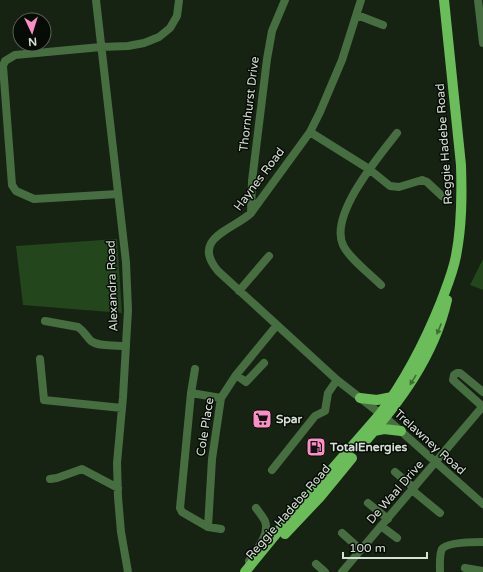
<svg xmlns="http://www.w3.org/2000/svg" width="483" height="572" font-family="'Varela Round',sans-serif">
<rect width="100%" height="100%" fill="#162313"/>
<path fill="#23461c" d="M 117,239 L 122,313 L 23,305 L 16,246 Z
M 483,259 L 483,290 L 470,285 Z"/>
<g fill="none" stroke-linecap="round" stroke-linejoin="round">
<path stroke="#476e40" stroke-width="8" d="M 96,0 L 126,262 L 128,310 L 123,397 L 117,463 L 118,497 L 121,532 L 128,572
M 361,0 L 342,60 L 320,112 L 310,132 L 251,213 C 233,230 190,238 218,271 L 337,380 L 386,418 L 483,504
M 478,0 L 483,43
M 357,15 L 383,25
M 310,132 L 369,169 L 390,186 L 399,187 L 422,180 L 427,182 L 442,196
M 118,194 L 34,199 L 16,191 L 12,185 L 3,66 L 5,61 L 15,55 L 101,47 L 128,46 L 144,43 L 159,37 L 170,28 L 177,16 L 179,0
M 251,213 L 252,181 L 267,59 L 272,31 L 285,0
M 381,285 C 371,275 348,257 343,245 C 329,215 379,156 397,133
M 239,291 L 269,256
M 45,321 L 78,327 C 84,331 86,336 91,341 C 99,347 116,345 126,346
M 40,359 L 44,400 L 122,408
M 195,369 L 191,393 L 180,508 L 182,512 L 208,527 L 221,529
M 236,375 L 246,382 L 264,363
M 191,393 L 221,398
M 483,407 L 453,380 L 454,375 L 457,373 L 460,373 L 483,392
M 272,470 L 315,416 L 325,411 L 328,393 L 337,380
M 395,472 L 414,488
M 50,479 L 57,478 L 82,469 L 118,488
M 412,490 L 440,513
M 368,503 L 388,519
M 381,526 L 397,538
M 208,527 L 212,459 L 221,398 L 236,375 L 277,325
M 342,533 L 361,550
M 249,561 C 256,549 270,536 265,521 C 263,517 259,512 256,508
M 316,564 L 325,572
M 465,568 L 483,571
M 342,572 L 483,406
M 440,572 C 440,566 439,555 442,549 C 447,542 475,542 483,542"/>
<path stroke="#6bbd5a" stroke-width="10" d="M 360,398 L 377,400 L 392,397
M 374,431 L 384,429 L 401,431
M 362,445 C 399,403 434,357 447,300
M 285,534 L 320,497 L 352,458
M 245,572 L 280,529 L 380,414 C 406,379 425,342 441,302 C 447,286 453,272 456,256 C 462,225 462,196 461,165 L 444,0"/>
</g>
<defs><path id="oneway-solid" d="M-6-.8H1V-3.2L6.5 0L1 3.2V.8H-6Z"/></defs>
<g fill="#3e6d34">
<use href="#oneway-solid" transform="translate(439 329) rotate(112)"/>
<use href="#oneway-solid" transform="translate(413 380) rotate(122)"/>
</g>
<defs>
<symbol id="supermarket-square" viewBox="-11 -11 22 22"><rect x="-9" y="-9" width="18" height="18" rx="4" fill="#fb8fc4" stroke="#060b05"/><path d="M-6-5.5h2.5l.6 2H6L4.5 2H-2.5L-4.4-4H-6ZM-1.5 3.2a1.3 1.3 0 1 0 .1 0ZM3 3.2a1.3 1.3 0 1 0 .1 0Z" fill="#111"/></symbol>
<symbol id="fuel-square" viewBox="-11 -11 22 22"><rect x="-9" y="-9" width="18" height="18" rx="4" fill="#fb8fc4" stroke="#060b05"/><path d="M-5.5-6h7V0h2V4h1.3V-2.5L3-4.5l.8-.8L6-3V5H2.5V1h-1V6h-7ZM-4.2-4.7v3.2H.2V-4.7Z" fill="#111"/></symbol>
</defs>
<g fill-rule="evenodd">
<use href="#supermarket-square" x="251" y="408" width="22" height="22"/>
<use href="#fuel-square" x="305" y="436" width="22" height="22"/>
</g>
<g text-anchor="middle" stroke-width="3" stroke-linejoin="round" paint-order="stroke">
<g font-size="12" fill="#d7e0d5" stroke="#060b05">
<text transform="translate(249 104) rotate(-83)" y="4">Thornhurst Drive</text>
<text transform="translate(444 144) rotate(-94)" y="4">Reggie Hadebe Road</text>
<text transform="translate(259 179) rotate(-53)" y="4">Haynes Road</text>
<text transform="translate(112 286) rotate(-92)" y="4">Alexandra Road</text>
<text transform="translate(205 427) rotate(-81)" y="4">Cole Place</text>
<text transform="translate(430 442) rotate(42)" y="4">Trelawney Road</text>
<text transform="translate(395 492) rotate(-49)" y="4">De Waal Drive</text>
<text transform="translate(288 512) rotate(-49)" y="4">Reggie Hadebe Road</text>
</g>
<g font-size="12" font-weight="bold" fill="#d7e0d5" stroke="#060b05" text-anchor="start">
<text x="276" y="423">Spar</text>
<text x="330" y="451">TotalEnergies</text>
</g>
</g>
<g transform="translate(32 32) rotate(176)"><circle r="19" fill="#060b05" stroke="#5a6058"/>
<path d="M0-3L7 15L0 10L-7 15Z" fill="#fb8fc4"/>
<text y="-6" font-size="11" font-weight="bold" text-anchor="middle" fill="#d7e0d5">N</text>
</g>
<path d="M343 552v6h84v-6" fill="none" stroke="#d7e0d5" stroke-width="2"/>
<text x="349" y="552" font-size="12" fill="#d7e0d5" stroke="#060b05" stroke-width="3" paint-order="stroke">100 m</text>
</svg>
